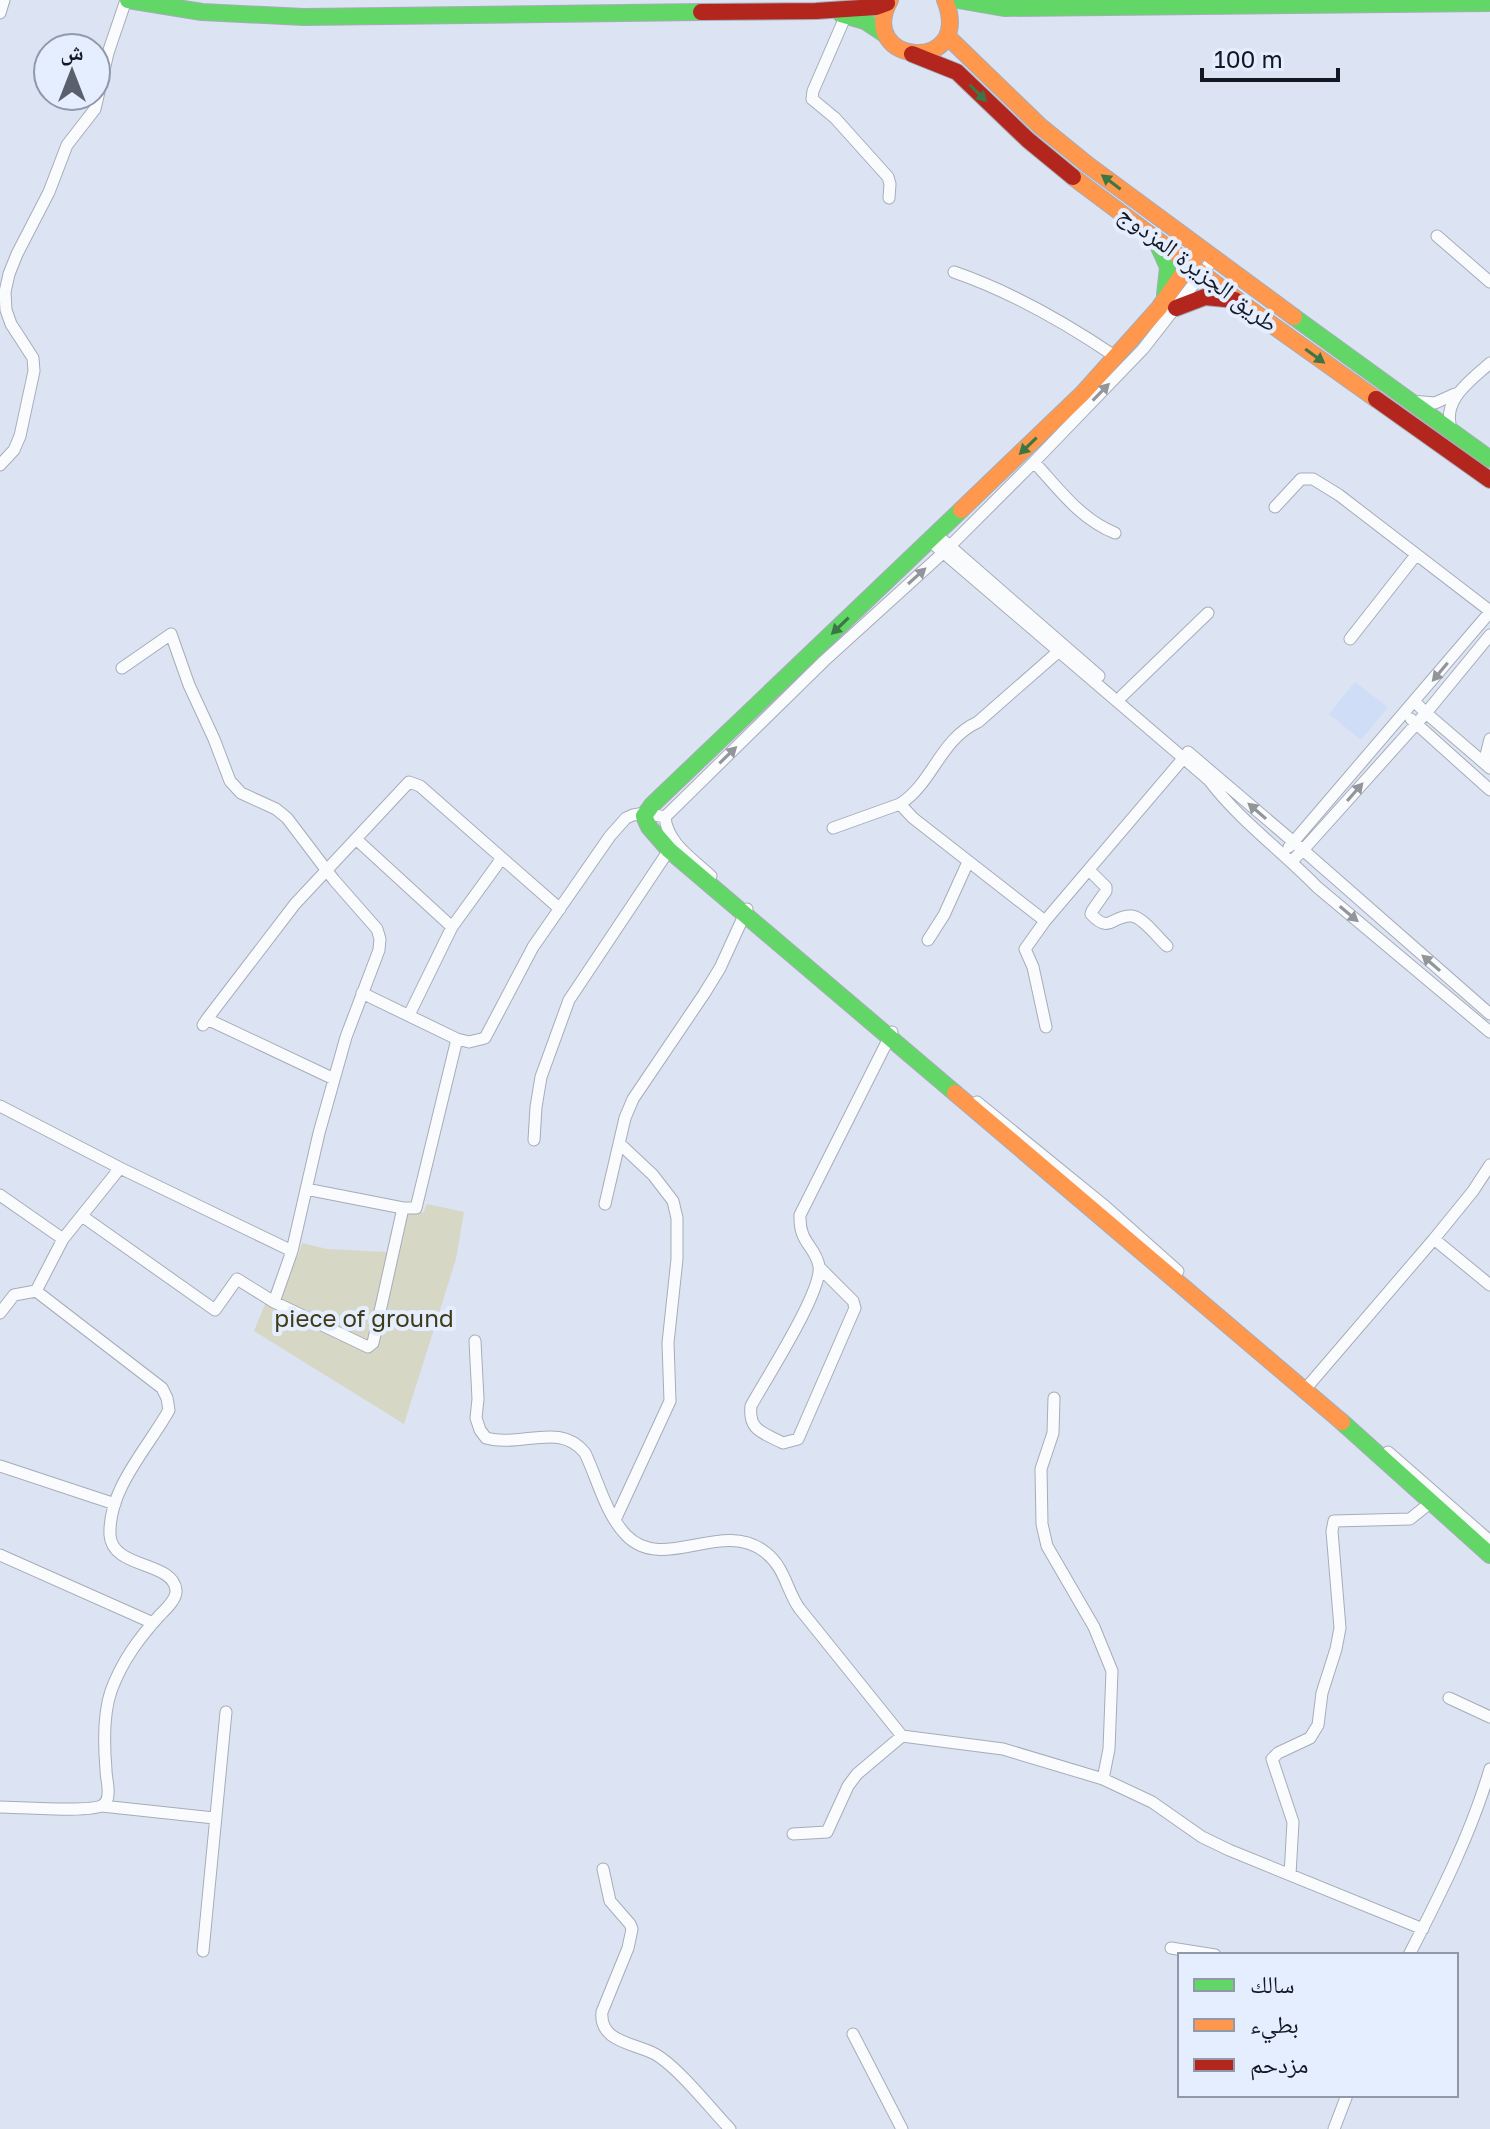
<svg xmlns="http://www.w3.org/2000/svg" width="1490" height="2129" font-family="'Golos Text','Noto Naskh Arabic',sans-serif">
<rect width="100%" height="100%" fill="#dce4f3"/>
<path fill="#cfddf7" d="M 1355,682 L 1388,707 L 1361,740 L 1329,714 Z"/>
<path fill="#d7d7c5" d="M 427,1204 L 464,1212 L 456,1259 L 404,1424 L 254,1331 L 283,1261 L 293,1263 L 298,1256 L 302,1243 L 327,1249 L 387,1252 L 391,1231 L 402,1234 L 407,1211 L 423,1213 Z"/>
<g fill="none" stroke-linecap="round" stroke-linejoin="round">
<defs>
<path id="street" d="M 0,13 L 4,0
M 846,15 L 813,91 L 812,99 L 835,118 L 888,177 L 890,184 L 889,198
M 1437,236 L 1490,282
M 954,272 C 1012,292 1066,323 1116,357
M 1411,401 L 1435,403 L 1455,394
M 1452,431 C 1440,401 1470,381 1490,363
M 1034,462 C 1059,489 1080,519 1115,533
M 0,465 L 14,450 L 20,436 L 34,371 L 33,358 L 11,324 L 6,310 L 5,292 L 9,274 L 17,254 L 49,192 L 67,145 L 95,109 L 108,53 L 126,0
M 1275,507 L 1301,479 L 1313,479 L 1339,495 L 1490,611
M 937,535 L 1099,676
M 930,541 L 1209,780 C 1240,821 1281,850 1317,887 L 1490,1032
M 1490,635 L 1426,713 L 1490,768
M 1350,639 L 1416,555
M 122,668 L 171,634 L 189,685 L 214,739 L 230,781 L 241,793 L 276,809 L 287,818 L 334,880 L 377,929 L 380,939 L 379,950 L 346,1037 L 319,1133 L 292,1251 L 274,1302
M 1122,696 L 1208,613
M 1415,702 L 1426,713 L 1303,850 L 1490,1014
M 1411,719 L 1490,790
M 1188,752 L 1303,850 L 1292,861
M 1484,763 L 1490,739
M 833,828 L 900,804
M 356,839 L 452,927
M 1289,847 L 1490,612
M 1089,870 L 1106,887 L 1106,891 L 1092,911 L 1091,914 C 1110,935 1113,914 1132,916 C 1144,918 1158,938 1167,946
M 711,876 C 693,859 667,843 665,817 L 824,661 L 944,552 L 1034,462 L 1143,349 L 1214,258
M 1045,921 L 913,818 L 900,804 C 933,783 940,739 978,722 L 1059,651
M 928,940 L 944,915 L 968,862
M 362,993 L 457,1039 L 469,1042 L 485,1038 L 533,947 L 610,836 L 626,818 L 633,815 L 645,813 L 665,817
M 409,1015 L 452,927 L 502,858
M 207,1019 L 295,904 L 409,782 L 420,786 L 560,909
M 203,1025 L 207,1019 L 334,1079
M 1046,1027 L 1033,967 L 1025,949 L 1045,921 L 1187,754
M 977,1102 L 1106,1207 L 1178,1271
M 0,1106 L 120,1168 L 292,1251
M 534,1140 L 536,1107 L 541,1077 L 569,1000 L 669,850
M 306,1189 L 403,1208 L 416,1208 L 457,1039
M 0,1195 L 63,1239
M 605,1204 L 625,1118 L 633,1099 L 704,994 L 720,968 L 747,909
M 82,1216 L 215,1310 L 237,1279 L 274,1302 L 368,1347 L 373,1343 L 403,1208
M 1434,1239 L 1490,1285
M 819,1267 L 853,1301 L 855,1308 L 798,1439 L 783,1443 C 764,1433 748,1431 751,1406 C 765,1380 823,1291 819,1266 C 815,1245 799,1244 800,1215 L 892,1032
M 36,1291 L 63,1239 L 120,1168
M 0,1313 L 14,1295 L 36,1291 L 162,1388 L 167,1398 L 169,1410 C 148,1448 108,1489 110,1535 C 112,1569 173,1561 176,1590 C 177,1599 166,1609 160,1615 C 139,1638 122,1661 111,1691 C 103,1714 104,1746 106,1770 C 106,1778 109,1786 108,1794 C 108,1798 107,1802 103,1805 C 92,1813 18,1807 0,1807
M 475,1341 L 478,1399 L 476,1418 L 480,1430 L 486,1438 C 521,1448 560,1421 585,1453 C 598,1480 605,1513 626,1535 C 663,1574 722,1518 765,1552 C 785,1567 786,1589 799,1608 L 902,1736
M 1308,1386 L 1434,1239 L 1473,1191 L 1490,1165
M 1054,1398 L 1053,1433 L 1041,1469 L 1042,1524 L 1047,1546 L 1094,1627 L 1112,1671 L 1109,1749 L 1103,1779
M 1388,1452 L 1490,1541
M 0,1466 L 115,1504
M 615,1520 L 670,1401 L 668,1343 L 677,1259 L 677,1218 L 673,1201 L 653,1175 L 620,1144
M 0,1555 L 153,1623
M 1449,1698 L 1490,1717
M 102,1806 L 214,1818
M 793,1834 L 827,1832 L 848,1786 L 857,1774 L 902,1736 L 1003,1749 L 1103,1779 L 1152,1802 L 1202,1837 L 1229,1850 L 1423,1929
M 603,1869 L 610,1901 L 630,1924 L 632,1929 L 628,1948 L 602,2012 C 599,2042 634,2043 655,2054 C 678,2067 710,2108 730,2129
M 1290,1875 L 1293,1822 L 1272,1759 L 1278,1753 L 1310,1738 L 1318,1725 L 1322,1693 L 1336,1649 L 1340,1628 L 1332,1531 L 1334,1521 L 1410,1519 L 1435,1499
M 1171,1948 L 1215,1955
M 203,1951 L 226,1712
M 1409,1955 C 1440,1895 1471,1834 1490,1769
M 853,2034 L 902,2129
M 1334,2129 L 1347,2095"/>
<path id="fast" d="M 128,0 L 202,12 L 304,17 L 701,12
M 958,0 L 1004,8 L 1490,3
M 841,14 L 865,21 L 886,35
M 1155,238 L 1168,267 L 1165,295
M 1294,317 L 1490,459
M 955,1093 L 669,850 L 649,827 L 644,816 L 652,805 L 961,510
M 1342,1422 L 1490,1555"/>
<path id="slow" d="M 890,0 C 854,65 975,76 945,0
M 948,37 L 1040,126 L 1088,165 L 1294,317
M 1073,177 L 1240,302 L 1376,399
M 961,510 L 1083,393 L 1159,308 L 1200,249
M 955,1093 L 1342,1422"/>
<path id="jam" d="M 701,12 L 816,11 L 876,7 L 887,3
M 912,54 L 957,72 L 1028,140 L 1073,177
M 1176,308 L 1205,297 L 1235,300
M 1376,399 L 1490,480"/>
</defs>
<use href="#street" stroke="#a6acb8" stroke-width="13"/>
<use href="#fast" stroke="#a6acb8" stroke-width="18"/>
<use href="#slow" stroke="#a6acb8" stroke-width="18"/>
<use href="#jam" stroke="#a6acb8" stroke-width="18"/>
<use href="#street" stroke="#fafbfd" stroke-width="11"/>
<use href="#fast" stroke="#63d668" stroke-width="16"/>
<use href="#slow" stroke="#ff974d" stroke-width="16"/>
<use href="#jam" stroke="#b3261e" stroke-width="16"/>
</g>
<defs><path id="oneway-solid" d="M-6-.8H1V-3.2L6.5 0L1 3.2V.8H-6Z" transform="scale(2)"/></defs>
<g fill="#3b7745">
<use href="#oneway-solid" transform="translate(978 93) rotate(45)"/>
<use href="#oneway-solid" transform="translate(1111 182) rotate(-143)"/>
<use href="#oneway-solid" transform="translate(1315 356) rotate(36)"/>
<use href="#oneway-solid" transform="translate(1028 446) rotate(136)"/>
<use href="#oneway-solid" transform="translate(840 626) rotate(136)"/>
</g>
<g fill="#92959a">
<use href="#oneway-solid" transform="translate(1101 392) rotate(-46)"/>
<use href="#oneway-solid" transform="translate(917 576) rotate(-42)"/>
<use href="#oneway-solid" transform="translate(1440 672) rotate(130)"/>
<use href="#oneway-solid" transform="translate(728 755) rotate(-44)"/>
<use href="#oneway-solid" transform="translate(1355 792) rotate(-49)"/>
<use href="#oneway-solid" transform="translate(1257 811) rotate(-139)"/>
<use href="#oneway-solid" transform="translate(1349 914) rotate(40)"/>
<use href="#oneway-solid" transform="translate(1431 963) rotate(-139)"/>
</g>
<g text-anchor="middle" stroke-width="8" stroke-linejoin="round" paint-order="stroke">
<g font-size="24" fill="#131822" stroke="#e5eeff">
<text transform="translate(1198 269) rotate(37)" y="8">طريق الجزيرة المزدوج</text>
</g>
<g font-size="24" fill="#3f3a17" stroke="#e5eeff">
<text x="364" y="1327">piece of ground</text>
</g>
</g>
<rect x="1178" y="1953" width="280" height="144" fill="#e5eeff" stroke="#9198a7" stroke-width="2"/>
<rect x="1194" y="1979" width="40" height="12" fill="#63d668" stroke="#9198a7" stroke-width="2"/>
<text x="1250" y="1993" font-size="24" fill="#131822">سالك</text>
<rect x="1194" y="2019" width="40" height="12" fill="#ff974d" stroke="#9198a7" stroke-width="2"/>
<text x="1250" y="2033" font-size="24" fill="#131822">بطيء</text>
<rect x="1194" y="2059" width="40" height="12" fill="#b3261e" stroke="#9198a7" stroke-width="2"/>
<text x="1250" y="2073" font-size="24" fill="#131822">مزدحم</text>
<g transform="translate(72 72)"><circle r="38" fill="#e5eeff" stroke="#9198a7" stroke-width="2"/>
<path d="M0-6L14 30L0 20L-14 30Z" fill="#595f6b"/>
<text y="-12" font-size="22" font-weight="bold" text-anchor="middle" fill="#131822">ش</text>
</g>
<path d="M1202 68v12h136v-12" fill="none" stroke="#131822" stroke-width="4"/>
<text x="1214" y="68" font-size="24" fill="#131822" stroke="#e5eeff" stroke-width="6" paint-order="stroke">100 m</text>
</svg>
